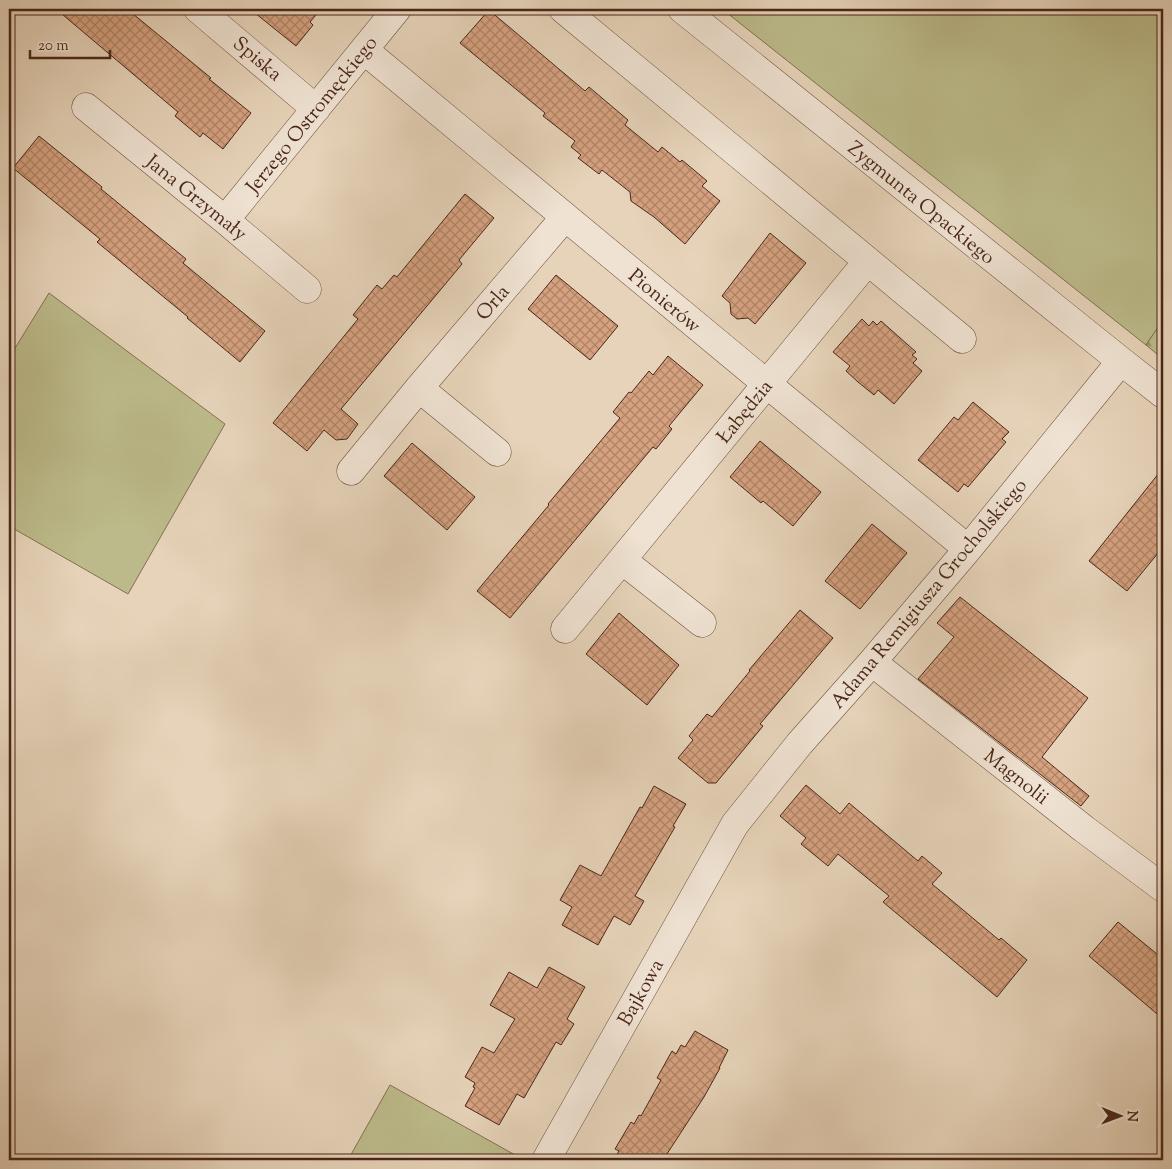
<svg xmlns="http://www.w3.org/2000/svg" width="1172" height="1169" font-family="'Sorts Mill Goudy',serif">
<defs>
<pattern id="forest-firs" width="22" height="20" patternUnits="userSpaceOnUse" patternTransform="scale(1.25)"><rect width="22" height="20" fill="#bcba8a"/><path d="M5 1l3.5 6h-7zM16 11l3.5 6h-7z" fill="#9b9770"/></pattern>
<pattern id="building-cross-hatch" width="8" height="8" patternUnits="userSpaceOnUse" patternTransform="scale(1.25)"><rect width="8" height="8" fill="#d5a17f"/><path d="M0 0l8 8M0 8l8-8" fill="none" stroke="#af8367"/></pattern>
</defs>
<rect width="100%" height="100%" fill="#e6d3b9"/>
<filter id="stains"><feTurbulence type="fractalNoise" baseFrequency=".004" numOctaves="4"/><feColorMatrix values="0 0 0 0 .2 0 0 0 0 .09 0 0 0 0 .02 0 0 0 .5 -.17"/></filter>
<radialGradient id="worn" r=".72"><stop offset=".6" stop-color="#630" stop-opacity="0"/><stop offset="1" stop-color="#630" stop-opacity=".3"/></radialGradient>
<path fill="#bcba8a" stroke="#847052" d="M 722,9 L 1163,9 L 1163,320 L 1146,345 Z
M 49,293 L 225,424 L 128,594 L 9,526 L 9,358 Z
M 390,1085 L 524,1160 L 348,1160 Z"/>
<path fill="url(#forest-firs)" stroke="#847052" d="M 1163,320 L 1163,359 L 1146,345 Z"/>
<path fill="url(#building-cross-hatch)" stroke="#4b2719" d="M 56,9 L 127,9 L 211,78 L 209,79 L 251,113 L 223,149 L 203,133 L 200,137 L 175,116 L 178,112 Z
M 250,9 L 321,9 L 310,22 L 313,25 L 296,46 Z
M 489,10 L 585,91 L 589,87 L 628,120 L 625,125 L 658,152 L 662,147 L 680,162 L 682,160 L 707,181 L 702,186 L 720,201 L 685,244 L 654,217 L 631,201 L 630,192 L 602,170 L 599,174 L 578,158 L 581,155 L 571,147 L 575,141 L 543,116 L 545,113 L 460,43 Z
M 39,136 L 102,187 L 101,189 L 186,259 L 183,263 L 265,331 L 240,362 L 187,318 L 188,317 L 97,242 L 100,239 L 13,168 Z
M 465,194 L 494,218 L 459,260 L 462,264 L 341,409 L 358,424 L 350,435 L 347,439 L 336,440 L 324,430 L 307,451 L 273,423 L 358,319 L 353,315 L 377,285 L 382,289 L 394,275 L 397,277 Z
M 770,233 L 806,263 L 755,324 L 748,318 L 737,319 L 731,314 L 730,303 L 722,296 Z
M 556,275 L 618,326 L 590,360 L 528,309 Z
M 862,319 L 869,326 L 873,321 L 877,325 L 881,321 L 916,352 L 912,355 L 917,359 L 913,363 L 922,371 L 894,404 L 878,390 L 874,395 L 858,382 L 846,371 L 850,366 L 833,352 Z
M 668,356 L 703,385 L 669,426 L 672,429 L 656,449 L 653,447 L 510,618 L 477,591 L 549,505 L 548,504 L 620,418 L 613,412 L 629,392 L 631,393 L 649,371 L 653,375 Z
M 973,402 L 1009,432 L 1002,439 L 1006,442 L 968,487 L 964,484 L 958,492 L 918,460 L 954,417 L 958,420 Z
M 760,441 L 821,492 L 793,526 L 763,501 L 761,503 L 730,477 Z
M 412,443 L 475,497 L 447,530 L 384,476 Z
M 1163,468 L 1163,547 L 1127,591 L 1089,561 Z
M 872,524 L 907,553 L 860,609 L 825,581 Z
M 960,597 L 1088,698 L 1042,757 L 1089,796 L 1081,806 L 918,679 L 954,637 L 937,623 Z
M 800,610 L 833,638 L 760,724 L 763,726 L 716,783 L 708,783 L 678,758 L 693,740 L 689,736 L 707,714 L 712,717 L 750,671 L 749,670 Z
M 619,613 L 679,665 L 647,705 L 586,654 Z
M 806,785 L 840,814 L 849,803 L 918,861 L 922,856 L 942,873 L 932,884 L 999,940 L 1001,938 L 1027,960 L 997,997 L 883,902 L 889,896 L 838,854 L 828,866 L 801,844 L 806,838 L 780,816 Z
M 654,786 L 686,804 L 673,826 L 675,827 L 635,896 L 644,901 L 630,925 L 614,916 L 598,945 L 562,925 L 572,907 L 560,900 L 580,865 L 601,876 L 640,807 L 642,808 Z
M 1118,922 L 1163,959 L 1163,1019 L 1089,956 Z
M 549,967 L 585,987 L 567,1019 L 574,1024 L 561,1045 L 556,1042 L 524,1098 L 517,1094 L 499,1125 L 465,1106 L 475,1088 L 473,1087 L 475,1083 L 465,1077 L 482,1047 L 494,1053 L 515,1019 L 490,1005 L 509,972 L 537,988 Z
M 695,1031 L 728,1050 L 719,1068 L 720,1068 L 704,1097 L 663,1160 L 614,1160 L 619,1151 L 615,1149 L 631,1122 L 634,1124 L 639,1115 L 641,1116 L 661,1080 L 657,1078 L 672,1051 L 676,1054 L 681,1045 L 685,1047 Z"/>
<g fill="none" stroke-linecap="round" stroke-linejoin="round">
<defs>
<path id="minor" d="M 198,9 L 316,109
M 563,9 L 962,339
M 682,9 L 1121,361 L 1163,394
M 364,50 L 767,384 L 968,549
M 86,107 L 225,220 L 307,289
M 225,220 L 397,9
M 419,388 L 497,452
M 351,471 L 419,388 L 565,217
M 622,560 L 702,623
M 565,629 L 867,262
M 872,662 L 1084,829 L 1163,888
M 546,1160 L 735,824 L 800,743 L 872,662 L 968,549 L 1121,361"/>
</defs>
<use href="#minor" stroke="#725241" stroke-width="29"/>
<use href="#minor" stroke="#efe2d2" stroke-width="28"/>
</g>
<g text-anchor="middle" stroke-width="4.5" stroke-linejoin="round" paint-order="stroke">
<g font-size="20" fill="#4b2719" stroke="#efe2d2">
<text transform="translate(258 58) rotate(40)" y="7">Spiska</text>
<text transform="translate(311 114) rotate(-51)" y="7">Jerzego Ostromęckiego</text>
<text transform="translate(197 197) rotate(39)" y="7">Jana Grzymały</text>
<text transform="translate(922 202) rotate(39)" y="7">Zygmunta Opackiego</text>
<text transform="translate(665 300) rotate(40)" y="7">Pionierów</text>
<text transform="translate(492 302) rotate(-49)" y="7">Orla</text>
<text transform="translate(744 411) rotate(-51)" y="7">Łabędzia</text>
<text transform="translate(928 593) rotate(-50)" y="7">Adama Remigiusza Grocholskiego</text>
<text transform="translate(1017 776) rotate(38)" y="7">Magnolii</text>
<text transform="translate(640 992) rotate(-61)" y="7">Bajkowa</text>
</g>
</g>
<rect width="1172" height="1169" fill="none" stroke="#e6d3b9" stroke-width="30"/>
<rect x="10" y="10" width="1152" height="1149" fill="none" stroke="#4b2719" stroke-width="2.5"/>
<rect x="15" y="15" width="1142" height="1139" fill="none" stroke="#4b2719"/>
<g transform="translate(1120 1116) rotate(91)" stroke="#efe2d2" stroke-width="4" paint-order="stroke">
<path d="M0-4L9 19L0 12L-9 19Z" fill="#4b2719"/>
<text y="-8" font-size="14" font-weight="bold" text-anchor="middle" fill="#4b2719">N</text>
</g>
<path d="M30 50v8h80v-8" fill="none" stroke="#4b2719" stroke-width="2.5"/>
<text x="38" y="50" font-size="15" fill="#4b2719" stroke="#efe2d2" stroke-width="4" paint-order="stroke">20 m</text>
<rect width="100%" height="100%" filter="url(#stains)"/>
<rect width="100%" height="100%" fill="url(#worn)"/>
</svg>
